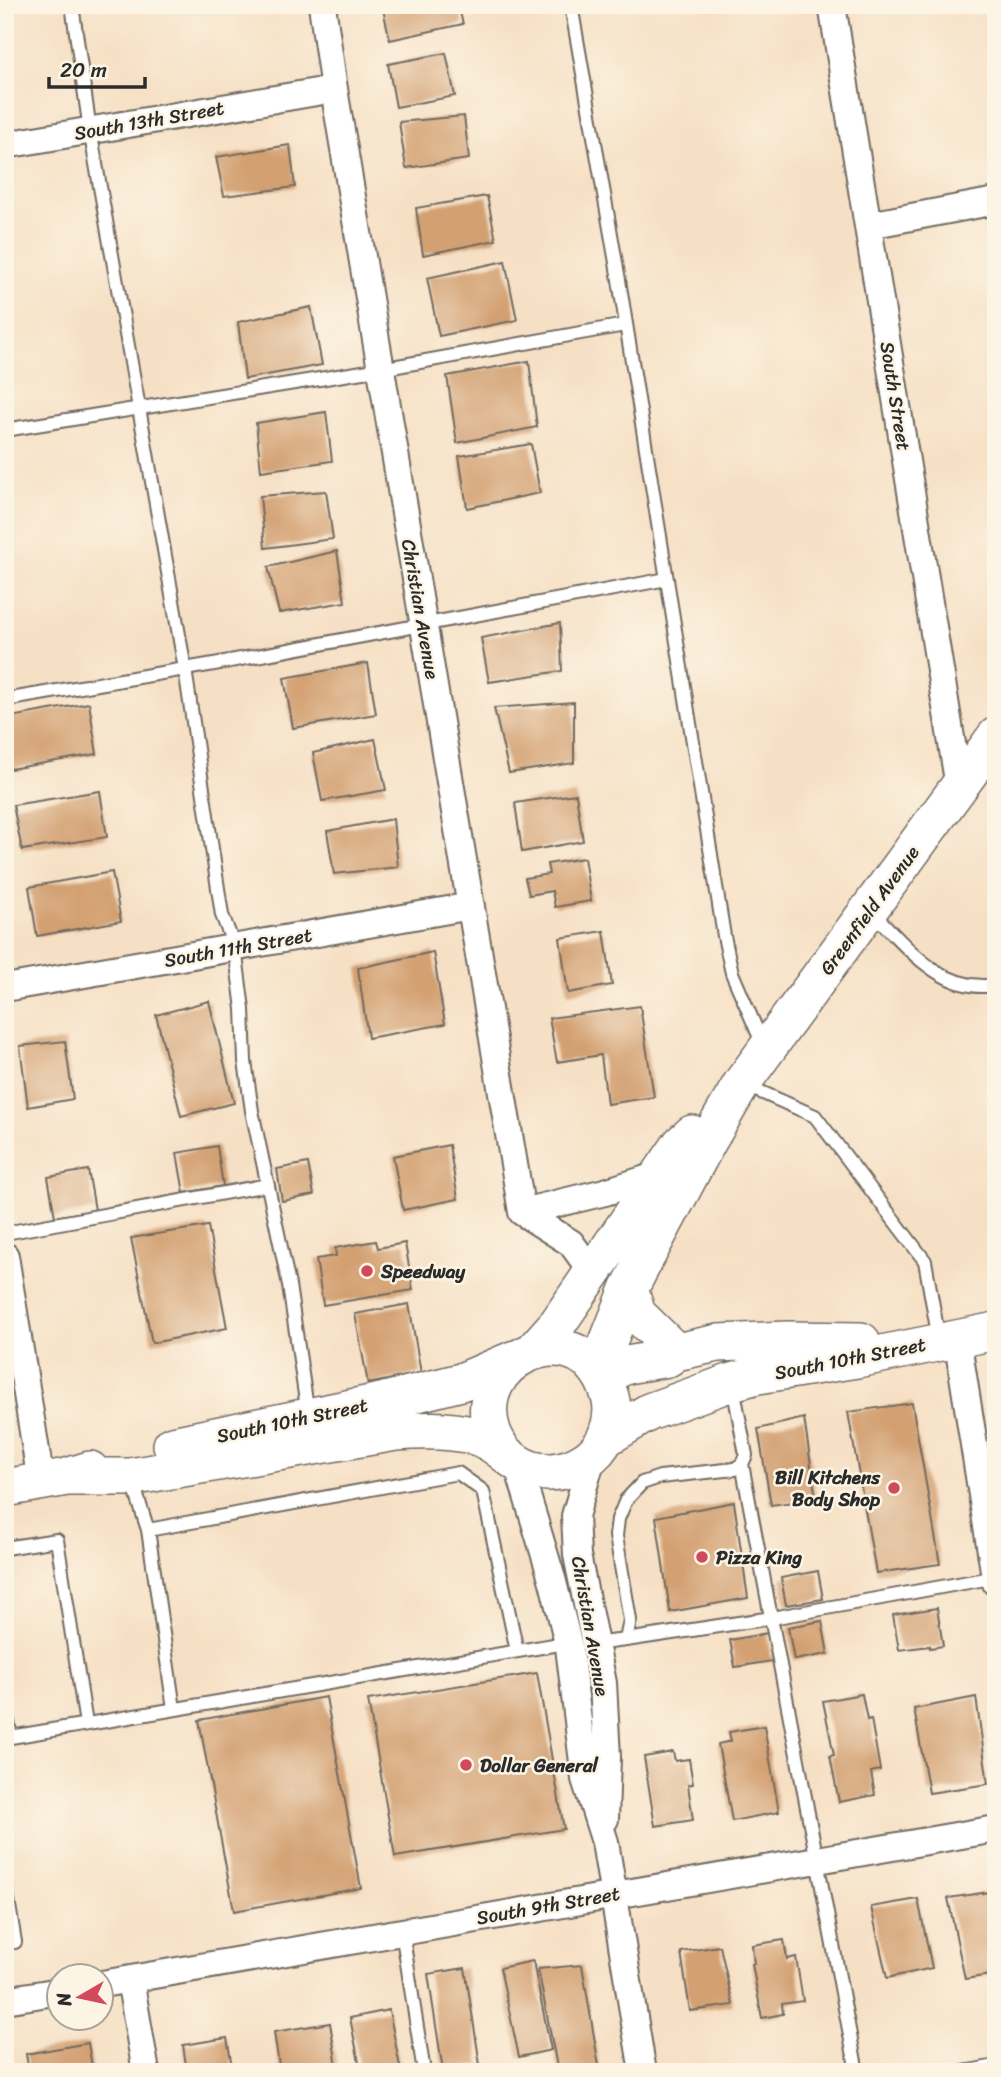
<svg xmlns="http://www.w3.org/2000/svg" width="1001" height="2077" font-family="Sriracha,sans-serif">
<rect width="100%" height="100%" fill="#fcf5e5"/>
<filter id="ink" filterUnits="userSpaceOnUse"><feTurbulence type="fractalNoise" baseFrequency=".0143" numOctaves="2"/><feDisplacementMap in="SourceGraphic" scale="14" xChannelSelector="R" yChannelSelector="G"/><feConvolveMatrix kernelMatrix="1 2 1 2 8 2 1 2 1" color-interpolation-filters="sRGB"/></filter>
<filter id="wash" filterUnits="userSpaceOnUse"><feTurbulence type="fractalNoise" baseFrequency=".00686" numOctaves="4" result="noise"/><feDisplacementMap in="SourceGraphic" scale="28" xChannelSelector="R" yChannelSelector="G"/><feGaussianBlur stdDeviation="1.57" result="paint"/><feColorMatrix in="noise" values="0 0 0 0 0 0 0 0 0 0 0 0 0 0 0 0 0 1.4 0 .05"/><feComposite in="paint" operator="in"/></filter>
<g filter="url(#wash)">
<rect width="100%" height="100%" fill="#f6e0c5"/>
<g id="blocks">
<path fill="#d3a072" d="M 382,5 L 458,5 L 463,24 L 390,40 Z
M 446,53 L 455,96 L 396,107 L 388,64 Z
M 464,116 L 469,159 L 406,168 L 399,122 Z
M 290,145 L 295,187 L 224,196 L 216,157 Z
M 487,196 L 496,240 L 423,255 L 416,208 Z
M 505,261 L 517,320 L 439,336 L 427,278 Z
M 311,307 L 322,365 L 245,379 L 238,322 Z
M 529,361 L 537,427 L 457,443 L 447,376 Z
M 326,412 L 332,461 L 261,471 L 256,423 Z
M 531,444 L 540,493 L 467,508 L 459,456 Z
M 326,491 L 333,539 L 265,548 L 260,496 Z
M 337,551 L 345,602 L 279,613 L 268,567 Z
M 560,623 L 562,671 L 489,682 L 481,638 Z
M 368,663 L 376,714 L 293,728 L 284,678 Z
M 574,702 L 574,763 L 509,773 L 494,708 Z
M 89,703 L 97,754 L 10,769 L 5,743 L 5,718 Z
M 375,739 L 386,790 L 322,801 L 313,753 Z
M 100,791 L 107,837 L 22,850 L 13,805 Z
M 576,794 L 583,841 L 522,852 L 515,803 Z
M 393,819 L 398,867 L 334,874 L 327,831 Z
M 584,858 L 591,901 L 555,907 L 552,891 L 529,895 L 525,878 L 549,874 L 547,864 Z
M 112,872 L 121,921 L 37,936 L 29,887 Z
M 604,931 L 612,985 L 568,993 L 560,938 Z
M 433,952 L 445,1024 L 368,1038 L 358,968 Z
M 209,1001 L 234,1103 L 181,1116 L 156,1015 Z
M 640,1006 L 654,1097 L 607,1104 L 601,1055 L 557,1062 L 549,1018 Z
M 65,1041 L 73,1099 L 28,1107 L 20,1046 Z
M 449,1145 L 458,1199 L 403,1210 L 393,1156 Z
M 217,1146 L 223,1186 L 184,1193 L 177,1153 Z
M 308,1163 L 314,1195 L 282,1201 L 277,1169 Z
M 88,1170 L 95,1210 L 55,1217 L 48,1177 Z
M 208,1226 L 227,1328 L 152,1343 L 131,1238 Z
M 376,1241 L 378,1248 L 405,1243 L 413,1290 L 323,1305 L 316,1259 L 336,1256 L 335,1248 Z
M 409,1304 L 421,1373 L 368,1384 L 355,1314 Z
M 912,1403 L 940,1564 L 876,1573 L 848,1412 Z
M 804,1418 L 816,1499 L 771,1505 L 758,1429 Z
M 734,1502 L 748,1598 L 670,1612 L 656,1517 Z
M 818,1571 L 823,1599 L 786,1605 L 781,1578 Z
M 937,1608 L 943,1646 L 930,1648 L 930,1646 L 899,1650 L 893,1615 Z
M 822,1621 L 828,1654 L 794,1660 L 788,1627 Z
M 768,1633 L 772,1661 L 735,1667 L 730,1640 Z
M 537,1673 L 564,1829 L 395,1857 L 368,1700 Z
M 862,1694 L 867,1720 L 871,1719 L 880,1770 L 871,1772 L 875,1795 L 839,1802 L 830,1756 L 834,1755 L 823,1701 Z
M 326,1697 L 361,1888 L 234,1911 L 199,1720 Z
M 976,1697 L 988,1784 L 929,1793 L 914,1709 Z
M 764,1726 L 779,1812 L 732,1821 L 718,1744 L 731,1741 L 729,1732 Z
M 673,1752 L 675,1761 L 689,1759 L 693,1784 L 688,1785 L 693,1820 L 655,1826 L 644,1757 Z
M 996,1891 L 996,1974 L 965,1979 L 948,1898 Z
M 918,1899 L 932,1968 L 887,1978 L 871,1907 Z
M 784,1940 L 787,1959 L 796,1957 L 803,2001 L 782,2004 L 783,2014 L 762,2018 L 752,1964 L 754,1964 L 752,1945 Z
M 720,1946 L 733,2005 L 690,2011 L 681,1952 Z
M 533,1961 L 551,2050 L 519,2057 L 500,1968 Z
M 582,1965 L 600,2072 L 558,2072 L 538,1969 Z
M 465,1968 L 480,2065 L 443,2071 L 428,1974 Z
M 389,2010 L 401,2072 L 361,2072 L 350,2018 Z
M 330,2023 L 338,2072 L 280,2072 L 274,2032 Z
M 227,2038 L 233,2072 L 187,2072 L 183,2045 Z
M 88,2043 L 93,2072 L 29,2072 L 26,2054 Z"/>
</g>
</g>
<g filter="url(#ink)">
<use href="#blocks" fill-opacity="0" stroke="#726a61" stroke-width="2"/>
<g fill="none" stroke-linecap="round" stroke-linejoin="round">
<defs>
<path id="lane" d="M 72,5 L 90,130 L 185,669 L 222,915 L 235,948 L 243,1009 L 245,1061 L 252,1111 L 289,1285 L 308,1415
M 571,5 L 619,280 L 724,936 L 732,973 L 764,1047
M 5,430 L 381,369 L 625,325
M 5,700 L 214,664 L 667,579
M 872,912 C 906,946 942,994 996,985
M 745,1085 L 815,1116 L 925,1261 L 939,1340
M 5,1233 L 268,1185
M 742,1464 L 857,2072
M 132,1480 L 148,1530
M 5,1548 L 57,1540 L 86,1724
M 626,1640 L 772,1618 L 996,1577
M 593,1644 L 626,1640 L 630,1620 L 616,1536 L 618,1519 L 626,1500 L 642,1483 L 660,1477 L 735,1469 L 742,1464 L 746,1455 L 733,1386
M 5,1706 L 11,1737
M 174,1709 L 148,1530 L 458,1473 L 483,1491 L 517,1651
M 5,1738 L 571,1642
M 5,1881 L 15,1942 L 5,1943
M 402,1931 L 424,2072
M 963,2072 L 996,2066"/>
<path id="street" d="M 322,5 L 334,89 L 522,1212
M 832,5 L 959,787
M 5,145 L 334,89
M 869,225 L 996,201
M 5,988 L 471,906
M 522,1212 L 605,1192 L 659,1175
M 522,1212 L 571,1243 L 592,1272
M 5,1256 L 41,1482
M 957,1338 L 996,1583
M 593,1455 L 575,1516 L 577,1555 L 603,1683 L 607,1757 L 605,1819
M 517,1463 L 553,1582 L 569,1647 L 585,1779 L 605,1842 L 643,2072
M 130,1979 L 146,2072
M 102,1984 L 996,1829
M 5,2000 L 60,1991"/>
<path id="secondary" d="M 629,1289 L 637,1314 L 676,1352
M 534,1350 L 558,1323 L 681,1144 L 692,1134
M 597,1370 L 629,1289 L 704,1148 L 742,1083 L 996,736
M 602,1376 L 627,1365 L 668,1358 L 676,1352 L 718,1343 L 787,1340 L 861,1341
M 606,1438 L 649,1412 L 732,1382 L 758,1375 L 857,1359 L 996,1331
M 172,1445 L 385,1401 L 461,1382 L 515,1359
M 67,1477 L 130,1477 L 396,1432 C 421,1430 446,1429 471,1435 C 489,1439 502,1452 516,1462 C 538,1477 566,1474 586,1460 C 603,1449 611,1430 612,1410 C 612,1399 608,1389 603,1379 C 569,1314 469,1361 492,1431 C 494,1437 498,1444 502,1450
M 5,1488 L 67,1477 L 90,1470"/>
</defs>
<use href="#lane" stroke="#726a61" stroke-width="16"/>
<use href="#street" stroke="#726a61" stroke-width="30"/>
<use href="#secondary" stroke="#726a61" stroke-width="40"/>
<use href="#lane" stroke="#fff" stroke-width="12"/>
<use href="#street" stroke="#fff" stroke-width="26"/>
<use href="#secondary" stroke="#fff" stroke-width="37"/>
</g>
</g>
<g fill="#d1495b" stroke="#fcf5e5" stroke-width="2.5">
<circle cx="367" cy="1271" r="7"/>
<circle cx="894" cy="1488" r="7"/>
<circle cx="702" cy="1557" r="7"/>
<circle cx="466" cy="1765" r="7"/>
</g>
<g text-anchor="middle" stroke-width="5" stroke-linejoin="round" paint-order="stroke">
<g font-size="19" fill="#2b2b2b" stroke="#fcf5e5">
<text transform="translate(149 120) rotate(-10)" y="7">South 13th Street</text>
<text transform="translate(896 396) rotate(81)" y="7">South Street</text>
<text transform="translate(421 609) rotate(80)" y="7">Christian Avenue</text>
<text transform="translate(869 910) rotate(-54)" y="7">Greenfield Avenue</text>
<text transform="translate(238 947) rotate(-10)" y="7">South 11th Street</text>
<text transform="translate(850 1358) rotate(-11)" y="7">South 10th Street</text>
<text transform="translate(292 1420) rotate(-12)" y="7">South 10th Street</text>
<text transform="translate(591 1626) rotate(80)" y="7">Christian Avenue</text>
<text transform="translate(548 1905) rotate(-10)" y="7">South 9th Street</text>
</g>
<g font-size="19" font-weight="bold" fill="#2b2b2b" stroke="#fcf5e5" text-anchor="start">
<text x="381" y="1278">Speedway</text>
<text x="880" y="1484" text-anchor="end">Bill Kitchens<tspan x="880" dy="22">Body Shop</tspan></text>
<text x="716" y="1564">Pizza King</text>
<text x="480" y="1772">Dollar General</text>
</g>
</g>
<rect width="1001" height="2077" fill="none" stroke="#fcf5e5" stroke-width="28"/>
<g transform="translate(80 1997) rotate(261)"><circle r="33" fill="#fcf5e5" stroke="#a8a49b" stroke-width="2"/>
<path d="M0-5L12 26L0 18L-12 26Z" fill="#d1495b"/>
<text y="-10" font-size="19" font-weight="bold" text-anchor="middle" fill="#2b2b2b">N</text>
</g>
<path d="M49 77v10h96v-10" fill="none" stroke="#2b2b2b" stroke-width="3.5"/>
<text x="60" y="77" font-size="21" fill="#2b2b2b" stroke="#fcf5e5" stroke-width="5" paint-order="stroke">20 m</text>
</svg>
